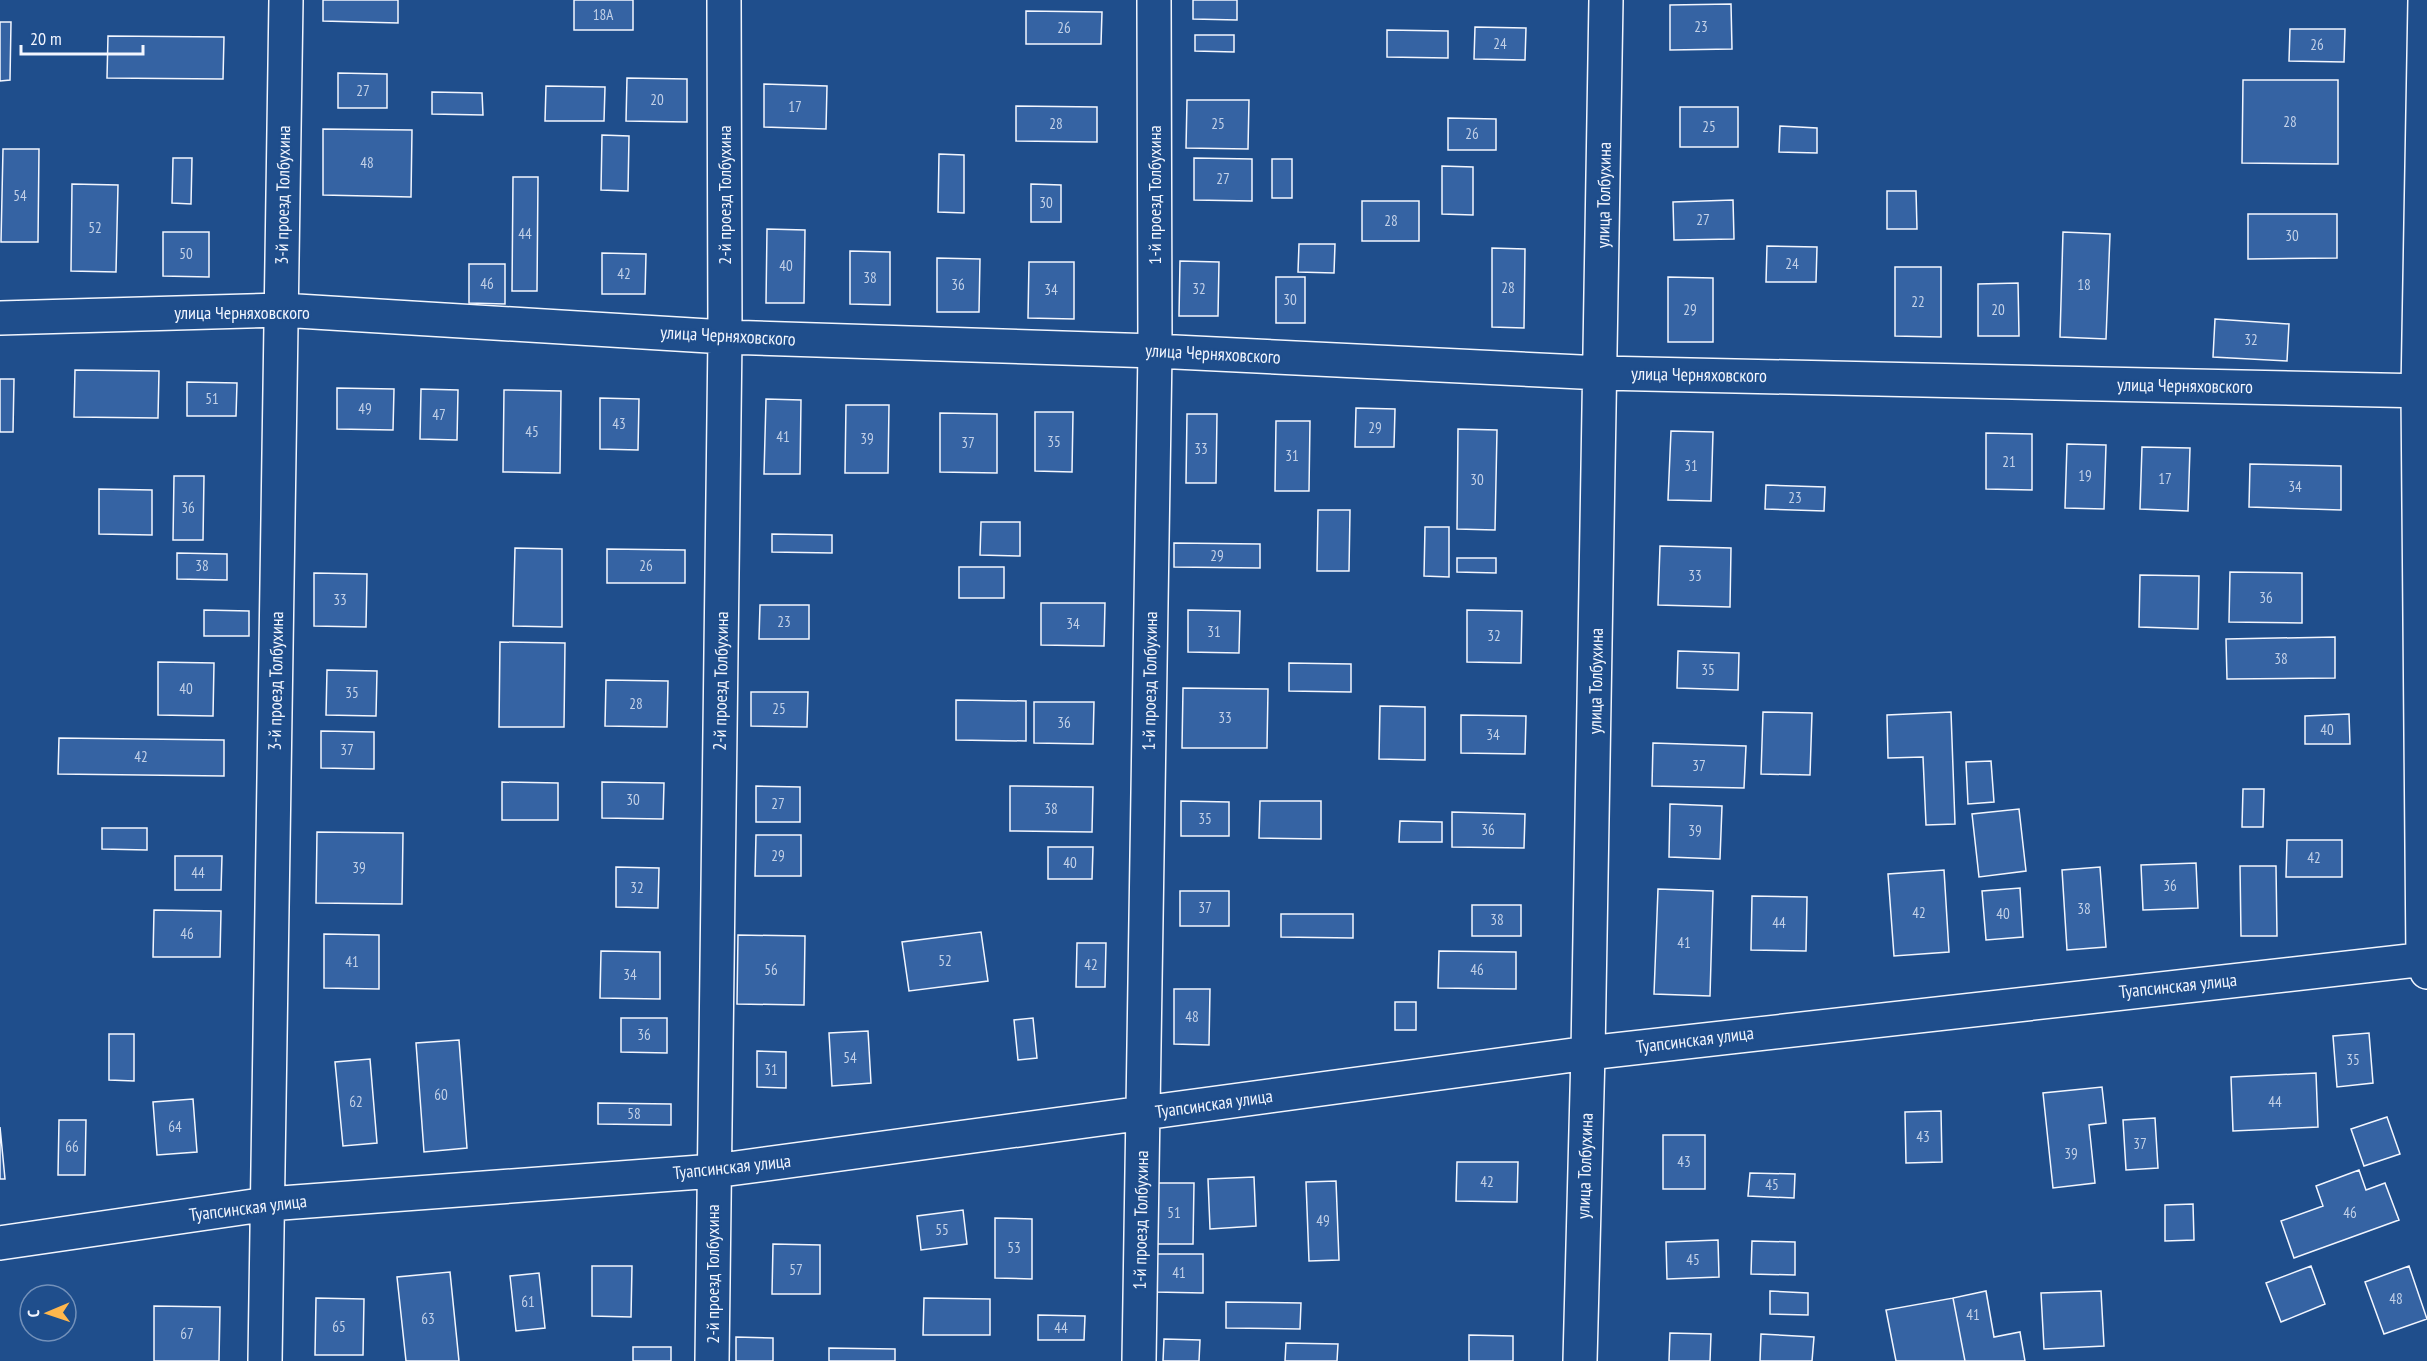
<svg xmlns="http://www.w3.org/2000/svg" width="2427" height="1361" font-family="'PT Sans Narrow',sans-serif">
<rect width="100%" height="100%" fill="#1f4e8c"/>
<path fill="#3563a3" stroke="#f2f6ff" stroke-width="1.5" d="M 323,0 L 398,0 L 398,23 L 323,21 Z
M 574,0 L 633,0 L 633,30 L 574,30 Z
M 1193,0 L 1237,0 L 1237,20 L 1193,19 Z
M 1731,4 L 1732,49 L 1670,50 L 1670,5 Z
M 1026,11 L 1102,12 L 1101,44 L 1026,44 Z
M 0,22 L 11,22 L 10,80 L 0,81 Z
M 1475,27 L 1526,28 L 1525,60 L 1474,59 Z
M 2290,29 L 2345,29 L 2344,62 L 2289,61 Z
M 1387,30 L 1448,31 L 1448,58 L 1387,57 Z
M 1195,35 L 1234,35 L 1234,52 L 1195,51 Z
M 108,36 L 224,37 L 223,79 L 107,78 Z
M 338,73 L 387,74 L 387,108 L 338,108 Z
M 627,78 L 687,79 L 687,122 L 626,121 Z
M 2243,80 L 2338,80 L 2338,164 L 2242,163 Z
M 764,84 L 827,86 L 826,129 L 764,127 Z
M 546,86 L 605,87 L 604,121 L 545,121 Z
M 432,92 L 482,93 L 483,115 L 432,114 Z
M 1187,100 L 1249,100 L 1248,149 L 1186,148 Z
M 1016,106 L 1097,107 L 1097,142 L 1016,141 Z
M 1680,107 L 1738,107 L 1738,147 L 1680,147 Z
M 1448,118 L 1496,119 L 1496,150 L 1448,150 Z
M 1780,126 L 1817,128 L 1817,153 L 1779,152 Z
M 323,129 L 412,130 L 411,197 L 323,195 Z
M 602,135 L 629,136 L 628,191 L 601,190 Z
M 3,149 L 39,149 L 38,242 L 1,242 Z
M 939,154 L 964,155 L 964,213 L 938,212 Z
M 173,158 L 192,158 L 191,204 L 172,203 Z
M 1194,158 L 1252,159 L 1252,201 L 1194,200 Z
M 1272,159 L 1292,159 L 1292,198 L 1272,198 Z
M 1442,166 L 1473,167 L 1473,215 L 1442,214 Z
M 513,177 L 538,177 L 537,291 L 512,291 Z
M 72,184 L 118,185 L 116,272 L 71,271 Z
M 1031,184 L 1061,185 L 1061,222 L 1031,222 Z
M 1887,191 L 1916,191 L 1917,229 L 1887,229 Z
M 1733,200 L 1734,239 L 1674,240 L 1673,202 Z
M 1362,201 L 1419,201 L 1419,241 L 1362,241 Z
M 2248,214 L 2337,214 L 2337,258 L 2248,259 Z
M 767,229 L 805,230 L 804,303 L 766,303 Z
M 163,232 L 209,232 L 209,277 L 163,276 Z
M 2063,232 L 2110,234 L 2106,339 L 2060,337 Z
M 1299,244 L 1335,244 L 1334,273 L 1298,272 Z
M 1767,246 L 1817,247 L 1816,282 L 1766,282 Z
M 1492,248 L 1525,249 L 1524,328 L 1492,327 Z
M 850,251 L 890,252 L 890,305 L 850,304 Z
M 602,253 L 646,254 L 645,294 L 602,294 Z
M 937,258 L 980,259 L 979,312 L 937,312 Z
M 1180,261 L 1219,262 L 1218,316 L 1179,316 Z
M 1029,262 L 1074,262 L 1074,319 L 1028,318 Z
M 469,264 L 505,264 L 505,304 L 469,303 Z
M 1895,267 L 1941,267 L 1941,337 L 1895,336 Z
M 1276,277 L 1305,277 L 1305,323 L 1276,323 Z
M 1668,277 L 1713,278 L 1713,342 L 1668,342 Z
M 2018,283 L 2019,336 L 1978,336 L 1978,284 Z
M 2215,319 L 2289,324 L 2287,361 L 2213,357 Z
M 75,370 L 159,371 L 158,418 L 74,417 Z
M 0,379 L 14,379 L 13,432 L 0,432 Z
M 187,382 L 237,383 L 236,416 L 187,416 Z
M 337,388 L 394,389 L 393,430 L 337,429 Z
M 421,389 L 458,390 L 457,440 L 420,439 Z
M 504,390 L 561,391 L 560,473 L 503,472 Z
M 600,398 L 639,399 L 638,450 L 600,449 Z
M 766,399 L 801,400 L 800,474 L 764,474 Z
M 846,405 L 889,405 L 888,473 L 845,473 Z
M 1356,408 L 1395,409 L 1394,447 L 1355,447 Z
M 1035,412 L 1073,412 L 1072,472 L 1035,471 Z
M 940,413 L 997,414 L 997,473 L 940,472 Z
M 1187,414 L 1217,414 L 1216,483 L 1186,483 Z
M 1276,421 L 1310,421 L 1309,491 L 1275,491 Z
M 1458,429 L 1497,430 L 1495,530 L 1457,529 Z
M 1671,431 L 1713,432 L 1711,501 L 1668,500 Z
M 1986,433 L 2032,434 L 2032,490 L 1986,489 Z
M 2067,444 L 2106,445 L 2104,509 L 2065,508 Z
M 2142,447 L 2190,448 L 2188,511 L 2140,509 Z
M 2250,464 L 2341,466 L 2341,510 L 2249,507 Z
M 174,476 L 204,476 L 203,540 L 173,540 Z
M 1766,485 L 1825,487 L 1824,511 L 1765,509 Z
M 99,489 L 152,490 L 152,535 L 99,534 Z
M 1318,510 L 1350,510 L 1349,571 L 1317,571 Z
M 981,522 L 1020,522 L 1020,556 L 980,555 Z
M 1425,527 L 1449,527 L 1449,577 L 1424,576 Z
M 772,534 L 832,535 L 832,553 L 772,552 Z
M 1174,543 L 1260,544 L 1260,568 L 1174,567 Z
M 1660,546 L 1731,548 L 1730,607 L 1658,605 Z
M 515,548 L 562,549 L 562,627 L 513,626 Z
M 607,549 L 685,550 L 685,583 L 607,583 Z
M 177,553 L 227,554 L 227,580 L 177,579 Z
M 1457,558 L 1496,558 L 1496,573 L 1457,572 Z
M 959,567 L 1004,567 L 1004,598 L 959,598 Z
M 2230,572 L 2302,573 L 2302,623 L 2229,622 Z
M 314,573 L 367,574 L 366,627 L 314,626 Z
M 2140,575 L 2199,576 L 2198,629 L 2139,627 Z
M 1041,603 L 1105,603 L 1104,646 L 1041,645 Z
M 760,605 L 809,605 L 809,639 L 759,639 Z
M 204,610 L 249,611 L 249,636 L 204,636 Z
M 1188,610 L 1240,611 L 1239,653 L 1188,652 Z
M 1467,610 L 1522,611 L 1521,663 L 1467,662 Z
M 2335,637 L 2335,678 L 2227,679 L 2226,639 Z
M 500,642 L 565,643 L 564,727 L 499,727 Z
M 1678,651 L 1739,653 L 1738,690 L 1677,688 Z
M 158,662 L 214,663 L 213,716 L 158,715 Z
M 1289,663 L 1351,664 L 1351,692 L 1289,691 Z
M 327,670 L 377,671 L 376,716 L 326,715 Z
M 606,680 L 668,681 L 667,727 L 605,726 Z
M 1183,688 L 1268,689 L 1267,748 L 1182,748 Z
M 751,692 L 808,692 L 807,727 L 751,726 Z
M 956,700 L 1026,701 L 1026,741 L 956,740 Z
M 1034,702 L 1094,702 L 1093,744 L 1034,743 Z
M 1380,706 L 1425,707 L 1425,760 L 1379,759 Z
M 1763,712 L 1812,713 L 1810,775 L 1761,774 Z
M 1951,712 L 1955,824 L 1926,825 L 1923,757 L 1888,758 L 1887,715 Z
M 2349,714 L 2350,744 L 2305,744 L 2305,716 Z
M 1461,715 L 1526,716 L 1525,754 L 1461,753 Z
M 321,731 L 374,732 L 374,769 L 321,768 Z
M 59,738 L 224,740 L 224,776 L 58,774 Z
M 1653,743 L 1746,746 L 1744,788 L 1652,786 Z
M 1991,761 L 1994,802 L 1968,804 L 1966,762 Z
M 502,782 L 558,783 L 558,820 L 502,820 Z
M 602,782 L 664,783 L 663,819 L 602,818 Z
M 756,786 L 800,787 L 800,822 L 756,822 Z
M 1010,786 L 1093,787 L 1092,832 L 1010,831 Z
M 2243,789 L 2264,789 L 2263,827 L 2242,827 Z
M 1181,801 L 1229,802 L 1229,836 L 1181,836 Z
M 1260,801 L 1321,801 L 1321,839 L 1259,838 Z
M 1670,804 L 1722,806 L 1720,859 L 1669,857 Z
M 2019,809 L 2026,871 L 1979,877 L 1972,814 Z
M 1452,812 L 1525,814 L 1524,848 L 1452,847 Z
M 1400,821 L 1442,822 L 1442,842 L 1399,842 Z
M 102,828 L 147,828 L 147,850 L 102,849 Z
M 317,832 L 403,833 L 402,904 L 316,903 Z
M 756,835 L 801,835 L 801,876 L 755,876 Z
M 2287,840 L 2342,840 L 2342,877 L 2286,877 Z
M 1048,847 L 1093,847 L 1092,879 L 1048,879 Z
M 175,856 L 222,856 L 221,890 L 175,890 Z
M 2196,863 L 2198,908 L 2143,910 L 2141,865 Z
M 2240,866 L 2276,866 L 2277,936 L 2241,936 Z
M 616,867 L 659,868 L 658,908 L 616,907 Z
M 2100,867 L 2106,947 L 2067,950 L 2062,870 Z
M 1944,870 L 1949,952 L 1894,956 L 1888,874 Z
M 2020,888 L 2023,937 L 1986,940 L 1982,891 Z
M 1658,889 L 1713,891 L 1710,996 L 1654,994 Z
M 1180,891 L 1229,891 L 1229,926 L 1180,926 Z
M 1752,896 L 1807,897 L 1806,951 L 1751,950 Z
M 1472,905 L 1521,905 L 1521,936 L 1472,936 Z
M 154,910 L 221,911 L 220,957 L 153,957 Z
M 1281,914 L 1353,914 L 1353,938 L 1281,937 Z
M 981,932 L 988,981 L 909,991 L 902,942 Z
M 324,934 L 379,935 L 379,989 L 324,988 Z
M 738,935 L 805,936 L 804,1005 L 737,1004 Z
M 1077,943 L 1106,943 L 1105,987 L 1076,987 Z
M 601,951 L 660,952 L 660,999 L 600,998 Z
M 1439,951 L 1516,952 L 1516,989 L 1438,988 Z
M 1174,989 L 1210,989 L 1209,1045 L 1174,1044 Z
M 1395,1002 L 1416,1002 L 1416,1030 L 1395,1030 Z
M 621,1018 L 667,1018 L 667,1053 L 621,1052 Z
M 1033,1018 L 1037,1058 L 1018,1060 L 1014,1020 Z
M 868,1031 L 871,1083 L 832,1086 L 829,1033 Z
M 2369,1033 L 2373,1083 L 2337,1087 L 2333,1036 Z
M 109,1034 L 134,1034 L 134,1081 L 109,1080 Z
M 459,1040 L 467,1148 L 424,1152 L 416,1043 Z
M 757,1051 L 786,1052 L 786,1088 L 757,1087 Z
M 370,1059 L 377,1143 L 343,1146 L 335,1062 Z
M 2316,1073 L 2318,1127 L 2233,1131 L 2231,1077 Z
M 2102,1087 L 2106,1123 L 2089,1125 L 2095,1183 L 2053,1188 L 2043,1093 Z
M 193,1099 L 197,1152 L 157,1155 L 153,1102 Z
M 598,1103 L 671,1104 L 671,1125 L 598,1124 Z
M 1941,1111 L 1942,1162 L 1906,1163 L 1905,1112 Z
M 2387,1117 L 2400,1154 L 2364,1166 L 2351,1129 Z
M 2155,1118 L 2158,1168 L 2126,1170 L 2123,1120 Z
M 59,1120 L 86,1120 L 85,1175 L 58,1175 Z
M 0,1127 L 5,1179 L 0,1179 Z
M 1663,1135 L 1705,1135 L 1705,1189 L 1663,1189 Z
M 1457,1162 L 1518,1162 L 1517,1202 L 1456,1201 Z
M 2359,1170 L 2366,1190 L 2385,1183 L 2399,1220 L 2294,1258 L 2281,1221 L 2323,1206 L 2316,1186 Z
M 1750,1173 L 1795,1174 L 1794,1198 L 1748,1196 Z
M 1254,1177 L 1256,1226 L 1210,1229 L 1208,1179 Z
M 1336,1181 L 1339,1260 L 1309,1261 L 1306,1182 Z
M 1155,1183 L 1194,1183 L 1193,1244 L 1154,1244 Z
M 2193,1204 L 2194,1240 L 2165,1241 L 2165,1205 Z
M 963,1210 L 967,1244 L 921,1250 L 917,1216 Z
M 995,1218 L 1032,1219 L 1032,1279 L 995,1278 Z
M 1718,1240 L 1719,1277 L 1667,1279 L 1666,1242 Z
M 1752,1241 L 1795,1242 L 1795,1275 L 1751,1274 Z
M 773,1244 L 820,1245 L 820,1294 L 772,1294 Z
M 1156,1254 L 1203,1254 L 1203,1293 L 1155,1292 Z
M 592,1266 L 632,1266 L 631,1317 L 592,1316 Z
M 2311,1266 L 2325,1304 L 2281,1322 L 2266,1283 Z
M 2409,1266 L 2427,1319 L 2384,1334 L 2365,1282 Z
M 450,1272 L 459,1361 L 406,1361 L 397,1277 Z
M 539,1273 L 545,1328 L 516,1331 L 510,1276 Z
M 1770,1291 L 1808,1293 L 1808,1315 L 1770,1314 Z
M 1986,1291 L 1994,1337 L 2020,1332 L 2025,1361 L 1965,1361 L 1953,1298 Z
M 2101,1291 L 2104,1346 L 2044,1349 L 2041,1293 Z
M 316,1298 L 364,1299 L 363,1355 L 315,1355 Z
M 924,1298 L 990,1299 L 990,1335 L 923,1335 Z
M 1953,1298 L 1965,1361 L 1896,1361 L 1886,1310 Z
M 1226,1302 L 1301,1303 L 1300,1329 L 1226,1328 Z
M 154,1306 L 220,1307 L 219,1361 L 154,1361 Z
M 1038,1315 L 1085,1316 L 1084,1340 L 1038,1340 Z
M 1670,1333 L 1711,1334 L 1710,1361 L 1669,1361 Z
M 1761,1334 L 1814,1337 L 1812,1361 L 1760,1361 Z
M 1469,1335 L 1513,1336 L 1513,1361 L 1469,1361 Z
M 736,1337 L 773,1338 L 773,1361 L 736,1361 Z
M 1164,1339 L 1200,1340 L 1199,1361 L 1163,1361 Z
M 1286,1343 L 1338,1344 L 1337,1361 L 1285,1361 Z
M 633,1347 L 671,1347 L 671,1361 L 633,1361 Z
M 829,1348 L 895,1349 L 895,1361 L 829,1361 Z"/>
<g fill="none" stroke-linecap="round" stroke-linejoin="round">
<defs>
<path id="street" d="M 2425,0 L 2418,391 L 2423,960 L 2427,972
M 0,318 L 281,310 L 725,337 L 1155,351 L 1601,373 L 2427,391
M 0,1243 L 268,1204 L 714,1171 L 1588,1053 L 2427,959
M 265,1361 L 286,0
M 712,1361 L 725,337 L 724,0
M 1139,1361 L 1155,351 L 1154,0
M 1580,1361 L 1588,1053 L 1606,0"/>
</defs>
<use href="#street" stroke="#f2f6ff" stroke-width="36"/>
<use href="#street" stroke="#1f4e8c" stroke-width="33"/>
</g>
<g text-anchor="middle" stroke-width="4.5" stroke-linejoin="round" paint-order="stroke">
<g font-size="15" fill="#c3d1e8">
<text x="603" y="20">18А</text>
<text x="1701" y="32">23</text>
<text x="1064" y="33">26</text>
<text x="1500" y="49">24</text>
<text x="2317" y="50">26</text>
<text x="363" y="96">27</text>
<text x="657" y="105">20</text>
<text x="795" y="112">17</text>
<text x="2290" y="127">28</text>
<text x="1056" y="129">28</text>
<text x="1218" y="129">25</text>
<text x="1709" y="132">25</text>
<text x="1472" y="139">26</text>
<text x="367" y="168">48</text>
<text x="1223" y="184">27</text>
<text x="20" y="201">54</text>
<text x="1046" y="208">30</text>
<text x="1703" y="225">27</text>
<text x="1391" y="226">28</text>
<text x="95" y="233">52</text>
<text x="525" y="239">44</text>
<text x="2292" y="241">30</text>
<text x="186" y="259">50</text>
<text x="1792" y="269">24</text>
<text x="786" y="271">40</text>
<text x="624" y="279">42</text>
<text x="870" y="283">38</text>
<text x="487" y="289">46</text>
<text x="958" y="290">36</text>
<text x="2084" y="290">18</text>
<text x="1508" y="293">28</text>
<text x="1199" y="294">32</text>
<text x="1051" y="295">34</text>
<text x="1290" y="305">30</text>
<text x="1918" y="307">22</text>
<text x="1690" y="315">29</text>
<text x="1998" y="315">20</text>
<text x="2251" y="345">32</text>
<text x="212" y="404">51</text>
<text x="365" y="414">49</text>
<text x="439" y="420">47</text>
<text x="619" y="429">43</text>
<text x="1375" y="433">29</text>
<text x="532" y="437">45</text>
<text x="783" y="442">41</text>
<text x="867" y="444">39</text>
<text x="1054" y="447">35</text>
<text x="968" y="448">37</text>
<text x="1201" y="454">33</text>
<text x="1292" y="461">31</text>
<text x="2009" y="467">21</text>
<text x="1691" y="471">31</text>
<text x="2085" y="481">19</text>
<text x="2165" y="484">17</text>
<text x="1477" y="485">30</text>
<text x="2295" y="492">34</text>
<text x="1795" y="503">23</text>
<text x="188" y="513">36</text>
<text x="1217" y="561">29</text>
<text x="202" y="571">38</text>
<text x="646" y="571">26</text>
<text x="1695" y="581">33</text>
<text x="2266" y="603">36</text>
<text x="340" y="605">33</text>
<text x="784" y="627">23</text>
<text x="1073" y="629">34</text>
<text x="1214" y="637">31</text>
<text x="1494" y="641">32</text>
<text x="2281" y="664">38</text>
<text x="1708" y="675">35</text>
<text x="186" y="694">40</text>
<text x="352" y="698">35</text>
<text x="636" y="709">28</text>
<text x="779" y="714">25</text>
<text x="1225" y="723">33</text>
<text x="1064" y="728">36</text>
<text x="2327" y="735">40</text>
<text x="1493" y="740">34</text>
<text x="347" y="755">37</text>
<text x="141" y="762">42</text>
<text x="1699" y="771">37</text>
<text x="633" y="805">30</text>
<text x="778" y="809">27</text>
<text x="1051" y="814">38</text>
<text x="1205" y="824">35</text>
<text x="1488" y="835">36</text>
<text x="1695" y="836">39</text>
<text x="778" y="861">29</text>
<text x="2314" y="863">42</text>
<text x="1070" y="868">40</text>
<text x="359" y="873">39</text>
<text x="198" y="878">44</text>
<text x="2170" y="891">36</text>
<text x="637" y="893">32</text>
<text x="1205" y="913">37</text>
<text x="2084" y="914">38</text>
<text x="1919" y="918">42</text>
<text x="2003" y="919">40</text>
<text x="1497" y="925">38</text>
<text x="1779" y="928">44</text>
<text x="187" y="939">46</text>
<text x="1684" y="948">41</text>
<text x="945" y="966">52</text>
<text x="352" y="967">41</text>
<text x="1091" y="970">42</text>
<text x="771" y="975">56</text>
<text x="1477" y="975">46</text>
<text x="630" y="980">34</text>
<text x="1192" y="1022">48</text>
<text x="644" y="1040">36</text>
<text x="850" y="1063">54</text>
<text x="2353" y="1065">35</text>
<text x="771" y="1075">31</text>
<text x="441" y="1100">60</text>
<text x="356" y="1107">62</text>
<text x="2275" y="1107">44</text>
<text x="634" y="1119">58</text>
<text x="175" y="1132">64</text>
<text x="1923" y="1142">43</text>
<text x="2140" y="1149">37</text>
<text x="72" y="1152">66</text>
<text x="2071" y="1159">39</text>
<text x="1684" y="1167">43</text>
<text x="1487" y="1187">42</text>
<text x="1772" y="1190">45</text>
<text x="1174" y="1218">51</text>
<text x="2350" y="1218">46</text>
<text x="1323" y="1226">49</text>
<text x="942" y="1235">55</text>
<text x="1014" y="1253">53</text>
<text x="1693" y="1265">45</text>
<text x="796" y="1275">57</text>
<text x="1179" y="1278">41</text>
<text x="2396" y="1304">48</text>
<text x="528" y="1307">61</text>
<text x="1973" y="1320">41</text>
<text x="428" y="1324">63</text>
<text x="339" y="1332">65</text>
<text x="1061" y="1333">44</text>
<text x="187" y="1339">67</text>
</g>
<g font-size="18" fill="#f2f6ff" stroke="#1f4e8c">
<text transform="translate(283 195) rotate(-89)" y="6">3-й проезд Толбухина</text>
<text transform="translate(725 195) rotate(-90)" y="6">2-й проезд Толбухина</text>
<text transform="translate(1155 195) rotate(-90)" y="6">1-й проезд Толбухина</text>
<text transform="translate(1604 195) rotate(-89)" y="6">улица Толбухина</text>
<text x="242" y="319">улица Черняховского</text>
<text transform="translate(728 336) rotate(3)" y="6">улица Черняховского</text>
<text transform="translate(1213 354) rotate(3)" y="6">улица Черняховского</text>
<text transform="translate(1699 375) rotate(1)" y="6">улица Черняховского</text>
<text transform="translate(2185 386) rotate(1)" y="6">улица Черняховского</text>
<text transform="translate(276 681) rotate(-89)" y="6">3-й проезд Толбухина</text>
<text transform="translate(721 681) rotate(-89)" y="6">2-й проезд Толбухина</text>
<text transform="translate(1150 681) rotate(-89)" y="6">1-й проезд Толбухина</text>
<text transform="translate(1596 681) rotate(-89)" y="6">улица Толбухина</text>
<text transform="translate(2178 986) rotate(-6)" y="6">Туапсинская улица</text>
<text transform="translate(1695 1040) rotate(-7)" y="6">Туапсинская улица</text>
<text transform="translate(1214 1104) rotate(-8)" y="6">Туапсинская улица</text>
<text transform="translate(1585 1166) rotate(-88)" y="6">улица Толбухина</text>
<text transform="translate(732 1167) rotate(-6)" y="6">Туапсинская улица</text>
<text transform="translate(248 1208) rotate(-7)" y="6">Туапсинская улица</text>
<text transform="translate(1141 1220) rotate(-89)" y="6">1-й проезд Толбухина</text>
<text transform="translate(713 1274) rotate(-90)" y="6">2-й проезд Толбухина</text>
</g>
</g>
<g transform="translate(48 1313) rotate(268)"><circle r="28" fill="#1f4e8c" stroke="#7391ba" stroke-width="1.5"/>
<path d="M0-4.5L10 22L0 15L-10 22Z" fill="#ffb74d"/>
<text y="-9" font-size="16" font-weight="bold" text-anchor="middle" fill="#f2f6ff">С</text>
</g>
<path d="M21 45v9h122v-9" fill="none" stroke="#f2f6ff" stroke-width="3"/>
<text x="30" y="45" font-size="18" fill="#f2f6ff" stroke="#1f4e8c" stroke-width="4.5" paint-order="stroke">20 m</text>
</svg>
